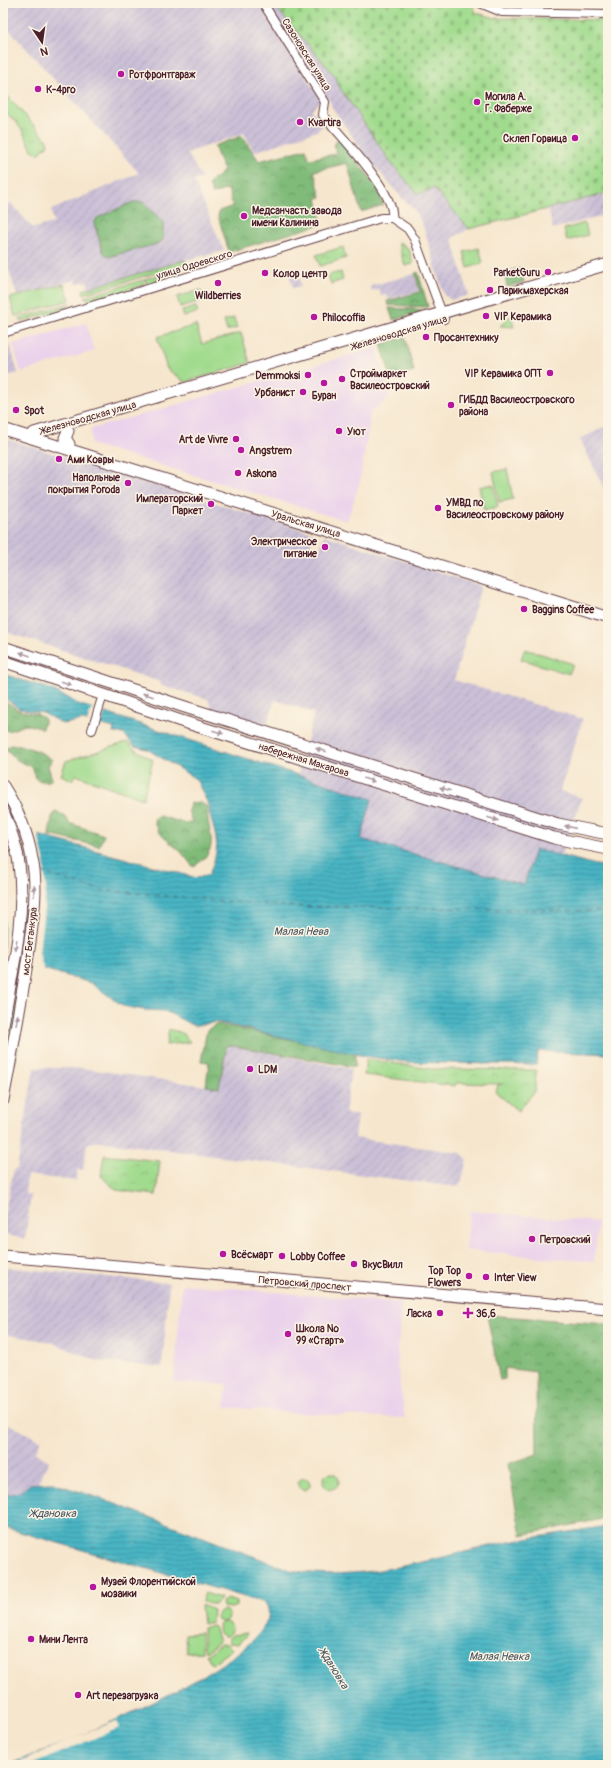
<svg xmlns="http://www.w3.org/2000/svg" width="611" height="1768" font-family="Pangolin,sans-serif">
<defs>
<pattern id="industrial-furrows" width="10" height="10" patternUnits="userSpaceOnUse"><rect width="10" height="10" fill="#cabfd6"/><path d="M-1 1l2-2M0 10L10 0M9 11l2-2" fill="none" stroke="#afa4b8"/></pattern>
<pattern id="forest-crowns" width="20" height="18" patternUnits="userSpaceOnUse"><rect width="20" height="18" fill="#80bb79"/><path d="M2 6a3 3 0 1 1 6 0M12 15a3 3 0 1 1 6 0" fill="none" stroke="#6b9763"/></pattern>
<pattern id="cemetery-stones" width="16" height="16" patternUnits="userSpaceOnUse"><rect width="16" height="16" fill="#a1db8e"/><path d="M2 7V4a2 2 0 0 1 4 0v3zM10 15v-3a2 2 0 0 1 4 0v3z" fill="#8cbc7b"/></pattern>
<pattern id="park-crowns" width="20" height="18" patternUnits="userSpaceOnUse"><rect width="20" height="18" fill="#a1db8e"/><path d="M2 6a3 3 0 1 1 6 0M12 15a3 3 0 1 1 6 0" fill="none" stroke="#8cbc7b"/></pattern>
<pattern id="water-rules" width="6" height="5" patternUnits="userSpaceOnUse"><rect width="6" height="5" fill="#48b5c4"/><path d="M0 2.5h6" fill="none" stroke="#3e939f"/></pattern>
</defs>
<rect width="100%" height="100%" fill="#fcf5e5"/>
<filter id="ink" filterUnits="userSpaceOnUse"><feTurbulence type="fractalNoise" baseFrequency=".025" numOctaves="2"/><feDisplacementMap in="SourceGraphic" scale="8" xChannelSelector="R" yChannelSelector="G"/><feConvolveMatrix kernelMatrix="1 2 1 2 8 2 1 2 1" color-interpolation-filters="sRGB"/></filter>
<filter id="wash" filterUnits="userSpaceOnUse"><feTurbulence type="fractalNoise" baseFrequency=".012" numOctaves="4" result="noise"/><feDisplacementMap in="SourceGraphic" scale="16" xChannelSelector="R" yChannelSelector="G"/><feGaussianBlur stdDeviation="0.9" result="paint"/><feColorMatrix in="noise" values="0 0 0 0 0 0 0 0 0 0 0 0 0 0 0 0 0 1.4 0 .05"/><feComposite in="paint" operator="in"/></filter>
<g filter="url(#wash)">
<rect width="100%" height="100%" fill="#f6e6cd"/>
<path fill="#ead1ec" d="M 86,323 L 94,351 L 21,372 L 13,344 Z
M 376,348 L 390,398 L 371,411 L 360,482 L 347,521 L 91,444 L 91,429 Z
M 470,1211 L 598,1222 L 594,1262 L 466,1250 Z
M 182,1284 L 401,1303 L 397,1364 L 405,1418 L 297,1413 L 225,1407 L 227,1384 L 174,1383 Z"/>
<path fill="url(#industrial-furrows)" d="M 3,3 L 260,3 L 263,11 L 321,100 L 311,110 L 325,124 L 317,131 L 254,152 L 244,133 L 187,153 L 202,178 L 194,181 L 224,251 L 185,260 L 89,288 L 87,281 L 76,284 L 75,280 L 17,296 L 3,251 L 3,205 L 11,203 L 33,228 L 54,223 L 51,210 L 139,173 L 3,23 Z
M 264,3 L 272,3 L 336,77 L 338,85 L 392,164 L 434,188 L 469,229 L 452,238 L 469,295 L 451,300 L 444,295 L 423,225 L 414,209 L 401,197 L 366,156 L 332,107 L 330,101 Z
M 492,3 L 519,3 L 519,6 L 496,5 Z
M 603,194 L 608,214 L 553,229 L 548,209 Z
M 297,272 L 301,286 L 293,288 L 289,274 Z
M 414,274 L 419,291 L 388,299 L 387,294 L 381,296 L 379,289 L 372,291 L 370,286 Z
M 10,345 L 18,373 L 3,377 L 3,347 Z
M 608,425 L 608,497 L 580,439 Z
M 3,438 L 314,533 L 310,547 L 320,550 L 324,535 L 481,586 L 454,680 L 583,719 L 560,791 L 582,798 L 561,856 L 535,849 L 524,885 L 361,839 L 372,799 L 298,775 L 314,713 L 275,700 L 266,727 L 212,709 L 208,699 L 160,685 L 161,682 L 3,631 Z
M 227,1045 L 351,1069 L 345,1113 L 358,1115 L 355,1138 L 461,1153 L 467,1159 L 462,1181 L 457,1187 L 98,1141 L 87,1144 L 83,1170 L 77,1170 L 76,1181 L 27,1175 L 25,1194 L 31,1195 L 25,1239 L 3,1234 L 3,1221 L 14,1169 L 17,1169 L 34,1068 L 81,1068 L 219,1088 Z
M 3,1267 L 169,1283 L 162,1367 L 97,1361 L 51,1342 L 3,1334 Z
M 3,1421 L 41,1441 L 35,1453 L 49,1461 L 37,1484 L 30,1484 L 22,1492 L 15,1495 L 3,1494 Z"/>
<path fill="#a1db8e" stroke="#767d5c" d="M 585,223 L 588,235 L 567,241 L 564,229 Z
M 185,260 L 186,264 L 84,294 L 83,290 Z
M 180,269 L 181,274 L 147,284 L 145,279 Z
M 143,280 L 144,285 L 90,301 L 85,297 Z
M 64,284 L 70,300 L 15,316 L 10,298 Z
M 201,290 L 204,300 L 180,307 L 177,297 Z
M 71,303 L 66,308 L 21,322 L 20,318 Z
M 196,325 L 202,344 L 241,333 L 250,363 L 185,382 L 167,369 L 157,337 Z
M 507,469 L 513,499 L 499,502 L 493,472 Z
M 493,484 L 498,507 L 484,510 L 479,487 Z
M 128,742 L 133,748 L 153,760 L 143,799 L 76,775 L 72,780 L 61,775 L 66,761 Z
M 14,1000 L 26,1002 L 15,1064 L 3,1062 Z
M 205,1593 L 220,1598 L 221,1598 C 217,1607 210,1604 203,1602 L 202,1600 Z
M 227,1599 L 237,1602 L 237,1606 L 231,1608 L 223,1607 L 222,1602 Z
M 201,1605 L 213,1610 L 212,1622 L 203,1624 Z
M217 1616a6 6 0 1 1 12 0a6 6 0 1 1-12 0Z
M218 1629a7 7 0 1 1 14 0a7 7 0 1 1-14 0Z
M 210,1626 L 214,1627 L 219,1642 L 206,1652 L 204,1648 L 203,1628 Z
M 246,1633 L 246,1636 L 238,1644 L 229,1643 L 229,1638 L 232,1635 Z
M 221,1644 L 227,1644 L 232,1649 L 212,1664 L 206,1655 Z"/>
<path fill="url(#forest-crowns)" stroke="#656d52" d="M 242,136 L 259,161 L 306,149 L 309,159 L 336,154 L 334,145 L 338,139 L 378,187 L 383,205 L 361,212 L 347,163 L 314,171 L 321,197 L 317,198 L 322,224 L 229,252 L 218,216 L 219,211 L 233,206 L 228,189 L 212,194 L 209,184 L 224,171 L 214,146 Z
M 133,202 L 143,202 L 163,222 L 163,240 L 157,244 L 108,257 L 103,252 L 94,223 L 97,218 Z
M 520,268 L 524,282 L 507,287 L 505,276 L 506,272 Z
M 418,272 L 428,307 L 388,305 L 387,301 L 420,292 L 415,273 Z
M 389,308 L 427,310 L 393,320 Z
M 405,337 L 414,371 L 391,378 L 381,344 Z
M 3,700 L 20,711 L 37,714 L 45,719 L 42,729 C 23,721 25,727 7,731 L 3,728 Z
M 11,745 C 26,746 40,750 52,760 L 48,766 L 52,779 L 47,782 L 37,780 L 32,767 L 17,760 L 5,748 Z
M 200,802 L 207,807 C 207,835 223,848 193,867 C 189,862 186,857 181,852 C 170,841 156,835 154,819 L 159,816 L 185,823 L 192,822 L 188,810 L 191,803 Z
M 56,811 L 66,817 L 69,823 L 104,835 L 99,846 L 49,835 L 52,817 Z
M 217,1024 L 355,1053 L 355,1067 L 227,1045 L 219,1088 L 206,1086 L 209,1062 L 201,1061 L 207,1030 Z
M 487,1315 L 608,1324 L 608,1518 L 521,1535 L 508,1464 L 537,1454 L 536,1372 L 505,1368 L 505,1379 L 500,1380 Z"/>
<path fill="url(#cemetery-stones)" stroke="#767d5c" d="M 272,3 L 472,3 L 476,13 L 496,18 L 608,20 L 608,193 L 469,229 L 434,188 L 418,194 L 392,164 L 338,85 L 336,77 Z"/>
<path fill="url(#park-crowns)" stroke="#767d5c" d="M 3,91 L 47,140 L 48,145 L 39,154 L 32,150 C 24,133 19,122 3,111 Z
M 398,243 L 401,243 L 409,249 L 413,264 L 405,266 Z
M 343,247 L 346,258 L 320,266 L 316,255 Z
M 479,248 L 483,263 L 468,268 L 464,252 Z
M 341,272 L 343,280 L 331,284 L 328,275 Z
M 196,307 L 198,312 L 184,317 L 182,311 Z
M 511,315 L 514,327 L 500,326 Z
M 234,318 L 237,328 L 227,331 L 224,321 Z
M 525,649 L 573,664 L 569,674 L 521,659 Z
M 169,1029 L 182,1033 L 190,1042 L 166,1045 Z
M 366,1059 L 432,1069 L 536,1070 L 535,1091 L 518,1111 L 496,1092 L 498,1085 L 502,1084 L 456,1083 L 455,1086 L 364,1075 Z
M 104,1155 L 160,1161 L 156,1195 L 116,1190 L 101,1176 Z
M323 1481a8 8 0 1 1 16 0a8 8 0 1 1-16 0Z
M298 1484a6 6 0 1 1 12 0a6 6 0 1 1-12 0Z
M 201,1633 L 202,1652 L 186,1653 L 185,1634 Z"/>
<path fill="url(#water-rules)" stroke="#496a78" d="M 3,674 L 53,690 L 78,704 L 372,799 L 361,839 L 524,885 L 535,849 L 596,865 L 608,866 L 608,1054 L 538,1051 L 537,1065 L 407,1062 L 364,1056 L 216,1022 L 194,1026 L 165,1011 L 144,1010 L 123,1006 L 91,983 L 3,957 L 3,807 L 38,835 L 197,878 L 209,874 C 221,846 217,841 209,812 L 210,808 L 196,779 L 147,749 L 134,746 L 125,735 L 120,733 L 113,733 L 114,728 L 83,720 L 63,724 L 43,713 L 20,709 L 3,697 Z
M 53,1483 L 102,1499 L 290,1570 C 357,1583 428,1560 494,1545 C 532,1537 570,1532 608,1526 L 608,1765 L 8,1765 C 44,1751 297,1654 266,1604 L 262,1602 L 3,1527 L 3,1494 C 15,1495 21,1493 30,1484 Z"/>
<path fill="#f6e6cd" d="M 92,708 L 105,712 L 100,726 L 87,722 Z
M 3,805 L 37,831 L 44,859 L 46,890 L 39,953 L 44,971 L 3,959 L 6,889 L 3,858 Z
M 116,1721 L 119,1728 L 31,1765 L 14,1765 L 70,1739 Z"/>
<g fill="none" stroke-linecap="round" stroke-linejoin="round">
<path stroke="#495461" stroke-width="1" stroke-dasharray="5 4" stroke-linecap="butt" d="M 3,861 L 14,865
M 40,872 L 99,890 L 282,906 L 608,911"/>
</g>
</g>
<g filter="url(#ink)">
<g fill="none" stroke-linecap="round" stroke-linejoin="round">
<defs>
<path id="street" d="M 263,3 L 325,102 L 323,115 C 339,134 397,194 392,218
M 480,3 L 502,12 L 608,14
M 392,218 L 408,229 L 415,240 L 444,319
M 3,333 L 328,234 L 381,218 L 392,218
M 92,730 L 103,695"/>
<path id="secondary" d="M 3,429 L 608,618
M 68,431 L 65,438 L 69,444
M 31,437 L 34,433 L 608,264
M 3,647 L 185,707 L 558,824 L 608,834
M 3,661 L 181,721 L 554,838 L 608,849
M 3,786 C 17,808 28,834 32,859 C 39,890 32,925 28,956 C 21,1004 12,1052 3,1100
M 3,811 C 10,828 17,846 19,864 C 26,917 12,972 3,1025
M 3,1256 L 608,1309"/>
</defs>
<use href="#street" stroke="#643d43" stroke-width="10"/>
<use href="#secondary" stroke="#643d43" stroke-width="13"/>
<use href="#street" stroke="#fff" stroke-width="8"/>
<use href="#secondary" stroke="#fff" stroke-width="11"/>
</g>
<defs><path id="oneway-solid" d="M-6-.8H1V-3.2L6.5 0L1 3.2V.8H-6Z"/></defs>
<g fill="#ae9aa0">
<use href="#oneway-solid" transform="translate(25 654) rotate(-161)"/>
<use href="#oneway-solid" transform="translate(66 683) rotate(19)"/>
<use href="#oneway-solid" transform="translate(148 695) rotate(-162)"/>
<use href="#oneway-solid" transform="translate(218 732) rotate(17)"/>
<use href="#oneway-solid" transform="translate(321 750) rotate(-163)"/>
<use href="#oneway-solid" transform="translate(369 780) rotate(17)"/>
<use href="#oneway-solid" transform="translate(445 789) rotate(-163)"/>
<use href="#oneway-solid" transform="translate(493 819) rotate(17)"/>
<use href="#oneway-solid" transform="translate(570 827) rotate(-167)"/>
<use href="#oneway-solid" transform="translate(34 891) rotate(-89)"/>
<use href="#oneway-solid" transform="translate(16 945) rotate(98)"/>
<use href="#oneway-solid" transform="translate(17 1020) rotate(-80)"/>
</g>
</g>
<g fill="#b5179e" stroke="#fcf5e5" stroke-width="1.5">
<circle cx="121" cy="74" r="4"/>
<circle cx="38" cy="89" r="4"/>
<circle cx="477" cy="102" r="4"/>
<circle cx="300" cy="122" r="4"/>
<circle cx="575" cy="138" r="4"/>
<circle cx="244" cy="216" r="4"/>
<circle cx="548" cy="272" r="4"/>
<circle cx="265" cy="273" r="4"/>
<circle cx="218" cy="283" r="4"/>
<circle cx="490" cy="290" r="4"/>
<circle cx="486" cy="316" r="4"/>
<circle cx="314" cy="317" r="4"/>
<circle cx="426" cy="337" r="4"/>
<circle cx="550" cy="373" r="4"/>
<circle cx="308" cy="375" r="4"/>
<circle cx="342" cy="379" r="4"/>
<circle cx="324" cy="383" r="4"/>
<circle cx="303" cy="392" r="4"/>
<circle cx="451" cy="405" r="4"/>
<circle cx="16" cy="410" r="4"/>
<circle cx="339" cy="431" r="4"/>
<circle cx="236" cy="439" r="4"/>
<circle cx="241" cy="450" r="4"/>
<circle cx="59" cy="459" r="4"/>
<circle cx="238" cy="473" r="4"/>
<circle cx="128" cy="483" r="4"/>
<circle cx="211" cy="504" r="4"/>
<circle cx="438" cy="508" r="4"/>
<circle cx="325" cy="547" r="4"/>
<circle cx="524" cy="609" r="4"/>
<circle cx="250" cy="1069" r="4"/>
<circle cx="532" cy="1239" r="4"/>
<circle cx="223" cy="1254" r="4"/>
<circle cx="282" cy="1256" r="4"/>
<circle cx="354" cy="1264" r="4"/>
<circle cx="469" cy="1276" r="4"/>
<circle cx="486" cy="1277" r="4"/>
<circle cx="440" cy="1313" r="4"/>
<path d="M466 1307h4v4h4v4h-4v4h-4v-4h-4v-4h4z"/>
<circle cx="288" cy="1334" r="4"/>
<circle cx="93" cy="1587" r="4"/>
<circle cx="31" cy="1639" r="4"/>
<circle cx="78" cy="1695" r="4"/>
</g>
<g text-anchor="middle" stroke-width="3" stroke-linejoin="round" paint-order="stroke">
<g font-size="10" fill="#4a1f2b" stroke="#fcf5e5">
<text transform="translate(307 54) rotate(58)" y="4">Сазоновская улица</text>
<text transform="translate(194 264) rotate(-17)" y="4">улица Одоевского</text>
<text transform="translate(399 332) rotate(-17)" y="4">Железноводская улица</text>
<text transform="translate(88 417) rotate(-16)" y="4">Железноводская улица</text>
<text transform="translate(306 523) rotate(17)" y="4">Уральская улица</text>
<text transform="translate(304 759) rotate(17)" y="4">набережная Макарова</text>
<text transform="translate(29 941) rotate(-83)" y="4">мост Бетанкура</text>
<text transform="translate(305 1283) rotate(5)" y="4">Петровский проспект</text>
</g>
<g font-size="10" font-weight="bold" fill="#4a1f2b" stroke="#fcf5e5" text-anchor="start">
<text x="129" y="78">Ротфронтгараж</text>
<text x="46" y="93">K-4pro</text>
<text x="485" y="100">Могила А.<tspan x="485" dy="12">Г. Фаберже</tspan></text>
<text x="308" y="126">Kvartira</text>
<text x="567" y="142" text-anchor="end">Склеп Горвица</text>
<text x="252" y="214">Медсанчасть завода<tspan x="252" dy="12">имени Калинина</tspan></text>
<text x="540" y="276" text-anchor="end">ParketGuru</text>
<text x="273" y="277">Колор центр</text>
<text x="498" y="294">Парикмахерская</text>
<text x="218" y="299" text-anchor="middle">Wildberries</text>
<text x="494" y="320">VIP Керамика</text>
<text x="322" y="321">Philocoffia</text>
<text x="434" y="341">Просантехнику</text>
<text x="350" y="377">Строймаркет<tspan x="350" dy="12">Василеостровский</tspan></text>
<text x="542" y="377" text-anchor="end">VIP Керамика ОПТ</text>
<text x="300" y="379" text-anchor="end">Demmoksi</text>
<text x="295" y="396" text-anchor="end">Урбанист</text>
<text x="324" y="399" text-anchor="middle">Буран</text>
<text x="459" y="403">ГИБДД Василеостровского<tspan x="459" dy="12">района</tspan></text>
<text x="24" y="414">Spot</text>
<text x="347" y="435">Уют</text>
<text x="228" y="443" text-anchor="end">Art de Vivre</text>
<text x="249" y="454">Angstrem</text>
<text x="67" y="463">Ами Ковры</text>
<text x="246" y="477">Askona</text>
<text x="120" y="481" text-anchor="end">Напольные<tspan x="120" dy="12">покрытия Poroda</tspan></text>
<text x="203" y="502" text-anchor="end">Императорский<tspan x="203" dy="12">Паркет</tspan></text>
<text x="446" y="506">УМВД по<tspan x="446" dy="12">Василеостровскому району</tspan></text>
<text x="317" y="545" text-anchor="end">Электрическое<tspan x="317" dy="12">питание</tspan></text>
<text x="532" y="613">Baggins Coffee</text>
<text x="258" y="1073">LDM</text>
<text x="540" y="1243">Петровский</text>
<text x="231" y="1258">Всёсмарт</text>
<text x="290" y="1260">Lobby Coffee</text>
<text x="362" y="1268">ВкусВилл</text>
<text x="461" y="1274" text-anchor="end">Top Top<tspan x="461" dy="12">Flowers</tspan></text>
<text x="494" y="1281">Inter View</text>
<text x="432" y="1317" text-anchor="end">Ласка</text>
<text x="476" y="1317">36,6</text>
<text x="296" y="1332">Школа №<tspan x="296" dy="12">99 «Старт»</tspan></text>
<text x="101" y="1585">Музей Флорентийской<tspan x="101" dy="12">мозаики</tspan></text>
<text x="39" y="1643">Мини Лента</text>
<text x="86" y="1699">Art перезагрузка</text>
</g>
<g font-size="11" font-style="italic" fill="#495461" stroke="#fcf5e5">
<text x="301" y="935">Малая Нева</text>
<text x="53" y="1517">Ждановка</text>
<text x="499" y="1660">Малая Невка</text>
<text transform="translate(334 1668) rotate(58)" y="4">Ждановка</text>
</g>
</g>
<rect width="611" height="1768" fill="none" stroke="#fcf5e5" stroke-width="16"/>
<g transform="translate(42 42) rotate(167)" stroke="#fcf5e5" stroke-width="3" paint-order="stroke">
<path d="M0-3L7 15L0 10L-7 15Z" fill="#4a1f2b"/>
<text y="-6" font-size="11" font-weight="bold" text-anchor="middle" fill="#4a1f2b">N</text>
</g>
</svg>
